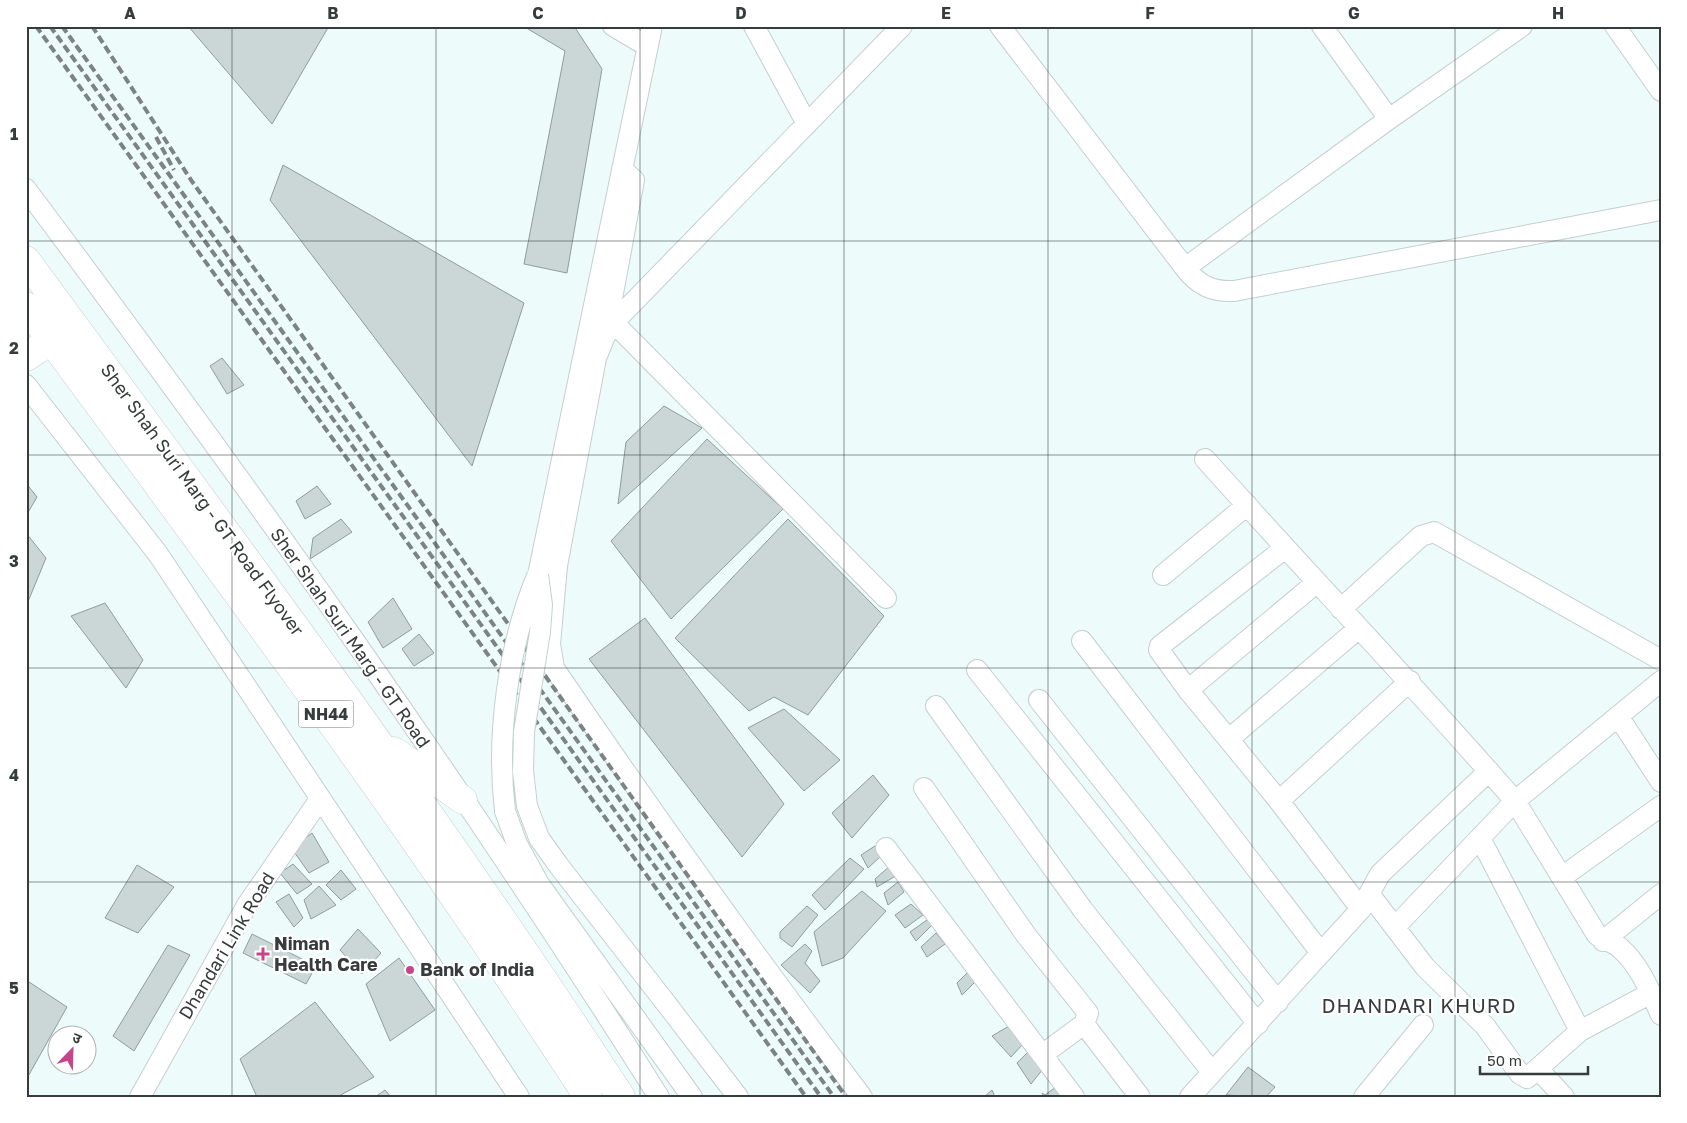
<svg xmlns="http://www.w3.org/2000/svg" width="1687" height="1123" font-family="'Golos Text','Noto Sans Devanagari',sans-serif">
<rect width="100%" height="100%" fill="#eefbfb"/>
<path fill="#cbd7d7" stroke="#919c9c" d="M 188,26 L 329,26 L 272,124 Z
M 523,26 L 574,26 L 602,69 L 567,273 L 524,264 L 565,51 Z
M 283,165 L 524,303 L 472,466 L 270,200 Z
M 222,358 L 244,385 L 227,394 L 210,366 Z
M 664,406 L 702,428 L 618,504 L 626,442 Z
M 707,439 L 783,509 L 671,619 L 611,541 Z
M 26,483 L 37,497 L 26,516 Z
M 317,486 L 331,504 L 305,519 L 296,501 Z
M 341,519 L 352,532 L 310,559 L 313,538 Z
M 788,519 L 884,616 L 808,715 L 774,697 L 749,711 L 675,638 Z
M 26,533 L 46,558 L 27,604 L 26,604 Z
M 393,598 L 412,629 L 383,648 L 368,622 Z
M 105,603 L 143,660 L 126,688 L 71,616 Z
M 645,618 L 784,804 L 742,857 L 589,659 Z
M 419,634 L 434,653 L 414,666 L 402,649 Z
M 784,709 L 840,760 L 804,791 L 748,728 Z
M 873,775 L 889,795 L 852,838 L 832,813 Z
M 312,833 L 329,862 L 309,873 L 292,849 Z
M 875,846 L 881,856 L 868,868 L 861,855 Z
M 850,858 L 864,869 L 825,910 L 812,895 Z
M 293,864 L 312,884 L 297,894 L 280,873 Z
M 137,865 L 174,887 L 138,933 L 105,918 Z
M 890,866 L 899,874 L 877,887 L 875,879 Z
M 341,870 L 356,889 L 341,900 L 326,885 Z
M 898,882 L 904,892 L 888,905 L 884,893 Z
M 319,886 L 336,905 L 311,919 L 304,900 Z
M 862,891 L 886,911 L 843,958 L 822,966 L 814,932 Z
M 289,894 L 303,918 L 294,927 L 276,902 Z
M 911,904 L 923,915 L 905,928 L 895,915 Z
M 807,906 L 818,915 L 792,947 L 780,938 L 780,932 Z
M 927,920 L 932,925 L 916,941 L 910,932 Z
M 358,929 L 381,953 L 362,974 L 340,950 Z
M 936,933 L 945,944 L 927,957 L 921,947 Z
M 252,934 L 316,966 L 306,984 L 243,953 Z
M 805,944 L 812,951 L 805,963 L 820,981 L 810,993 L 781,965 Z
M 168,945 L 190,955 L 134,1051 L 113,1036 Z
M 399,958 L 435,1010 L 390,1041 L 366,984 Z
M 967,973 L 976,981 L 962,995 L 957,983 Z
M 26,980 L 67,1007 L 26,1080 Z
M 315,1002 L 374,1077 L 337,1097 L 257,1097 L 240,1059 Z
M 1009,1026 L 1023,1044 L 1011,1057 L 992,1036 Z
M 1029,1051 L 1043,1069 L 1031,1084 L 1017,1063 Z
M 1248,1067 L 1275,1087 L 1266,1097 L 1226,1095 Z
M 1057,1086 L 1063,1097 L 1044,1097 L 1042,1093 L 1045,1095 Z
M 385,1090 L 391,1097 L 375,1097 Z
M 992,1090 L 995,1097 L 984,1097 Z"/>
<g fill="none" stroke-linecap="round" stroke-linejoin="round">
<defs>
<path id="minor" d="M 613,26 L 647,46
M 754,26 L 807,124
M 1000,26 L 1185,268 L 1389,119 L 1522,26
M 1322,26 L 1389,119
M 1615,26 L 1661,91
M 26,189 C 247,484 462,785 659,1097
M 1185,268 C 1198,285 1212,292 1234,291 L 1661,210
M 614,323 L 886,598
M 606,331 L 634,180 L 622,169
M 26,385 L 158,554 L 519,1097
M 1205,459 C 1308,574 1414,685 1515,801 L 1395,927
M 1285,548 L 1160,646 L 1159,650 L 1188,690 L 1279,801 L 1361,909
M 538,575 L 652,26
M 1163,575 L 1247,505
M 1341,609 L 1421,536 L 1434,532 L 1661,660
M 1082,641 L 1321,953
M 977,670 L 1258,1024
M 1661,681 L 1515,801 L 1597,935 C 1604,941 1614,942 1620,948 C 1639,964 1651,993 1661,1015
M 1188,690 L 1316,583
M 1039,700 L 1278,1002
M 936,706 L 1083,910 L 1212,1072
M 1618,716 L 1661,782
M 1229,739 L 1359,628
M 924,788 L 1026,935 L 1088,1013 L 1084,1024 L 1042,1055
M 1279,801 L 1410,681
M 505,811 L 517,844 L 539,884 L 692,1097
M 1480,838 L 1580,1031
M 886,848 L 1074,1097
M 1562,877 L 1661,806
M 1370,895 L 1425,967 L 1485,1026 L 1520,1074 L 1527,1078 L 1580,1031 L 1651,993
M 1603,941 L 1661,894
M 665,1002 L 738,1097
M 1084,1024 L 1140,1097
M 1538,1069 L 1564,1097
M 140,1097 L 247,905 L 320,799
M 862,1097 C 756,957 653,814 554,668 L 550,644 L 557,566 L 596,358 L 605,336 L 615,321 L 902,26
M 1190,1097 L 1361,909 L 1380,874 L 1489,771
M 1364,1097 L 1423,1025"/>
<path id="highway" d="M 26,260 C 229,536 434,810 621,1097
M 26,306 C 218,567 412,825 588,1097
M 26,357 L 52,340
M 394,751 L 463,800"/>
</defs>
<use href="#minor" stroke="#c3d0cf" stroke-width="22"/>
<use href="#highway" stroke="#c3d0cf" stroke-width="29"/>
<use href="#minor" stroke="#fff" stroke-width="20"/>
<use href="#highway" stroke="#fff" stroke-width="28"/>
<path stroke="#7b8383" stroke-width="4" stroke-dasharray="8 4" stroke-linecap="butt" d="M 36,26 L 806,1097
M 50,26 L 821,1097
M 62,26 L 834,1097
M 92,26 L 191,180 L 846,1097
M 156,137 L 174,170"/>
<defs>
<path id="minor-bridge" d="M 538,575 L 542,605 L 540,632 L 524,732 L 523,771 L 527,806 L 539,838 L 559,866 L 665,1002
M 505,811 C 496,736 508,646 537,576"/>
</defs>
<use href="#minor-bridge" stroke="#c3d0cf" stroke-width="22" stroke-linecap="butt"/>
<use href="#minor-bridge" stroke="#fff" stroke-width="20"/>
</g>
<path fill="none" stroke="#363b3b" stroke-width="1" stroke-opacity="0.55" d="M 232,26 L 232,1097M 436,26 L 436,1097M 640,26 L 640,1097M 844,26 L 844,1097M 1048,26 L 1048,1097M 1252,26 L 1252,1097M 1455,26 L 1455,1097M 26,241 L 1661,241M 26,455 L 1661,455M 26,668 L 1661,668M 26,882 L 1661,882"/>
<g fill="#c7448b" stroke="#fff" stroke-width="2">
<path d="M260.5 946.5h5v5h5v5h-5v5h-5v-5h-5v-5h5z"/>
<circle cx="410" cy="970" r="5"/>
</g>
<g text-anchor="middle" stroke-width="4.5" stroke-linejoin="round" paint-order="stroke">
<rect fill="#fff" stroke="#727676" stroke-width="1" x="298.5" y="700.5" width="55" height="27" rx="4"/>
<g font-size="16" font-weight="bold" fill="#363b3b">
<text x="326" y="720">NH44</text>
</g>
<g font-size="18" fill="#363b3b" stroke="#fff">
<text transform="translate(202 500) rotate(54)" y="6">Sher Shah Suri Marg - GT Road Flyover</text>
<text transform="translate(350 638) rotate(55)" y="6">Sher Shah Suri Marg - GT Road</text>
<text transform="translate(227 946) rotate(-59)" y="6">Dhandari Link Road</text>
</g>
<g font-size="18" font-weight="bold" fill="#363b3b" stroke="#fff" text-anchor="start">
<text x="274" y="950">Niman<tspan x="274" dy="21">Health Care</tspan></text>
<text x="420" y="976">Bank of India</text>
</g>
<g font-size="20" letter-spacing="1" fill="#363b3b" stroke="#fff">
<text x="1419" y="1013">DHANDARI KHURD</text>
</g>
</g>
<rect width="1687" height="1123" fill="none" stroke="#ffffff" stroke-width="55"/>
<g transform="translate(72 1050) rotate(23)"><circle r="24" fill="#ffffff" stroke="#afb1b1"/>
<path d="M0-4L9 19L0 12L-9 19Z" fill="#c7448b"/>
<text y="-8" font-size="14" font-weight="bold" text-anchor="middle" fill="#363b3b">उ</text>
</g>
<path d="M1480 1066v8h108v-8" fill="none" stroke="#363b3b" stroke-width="2.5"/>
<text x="1487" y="1066" font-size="15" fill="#363b3b" stroke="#ffffff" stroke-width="4" paint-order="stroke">50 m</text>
<rect x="28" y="28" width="1632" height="1068" fill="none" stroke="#363b3b" stroke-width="2"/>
<g font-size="16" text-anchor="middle" font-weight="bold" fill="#363b3b">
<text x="130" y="19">A</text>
<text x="333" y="19">B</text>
<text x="538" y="19">C</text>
<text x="741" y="19">D</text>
<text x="946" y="19">E</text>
<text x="1150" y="19">F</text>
<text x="1354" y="19">G</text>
<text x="1558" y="19">H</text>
<text x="14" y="140">1</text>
<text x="14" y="354">2</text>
<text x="14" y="567">3</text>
<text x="14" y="781">4</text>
<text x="14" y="994">5</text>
</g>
</svg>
